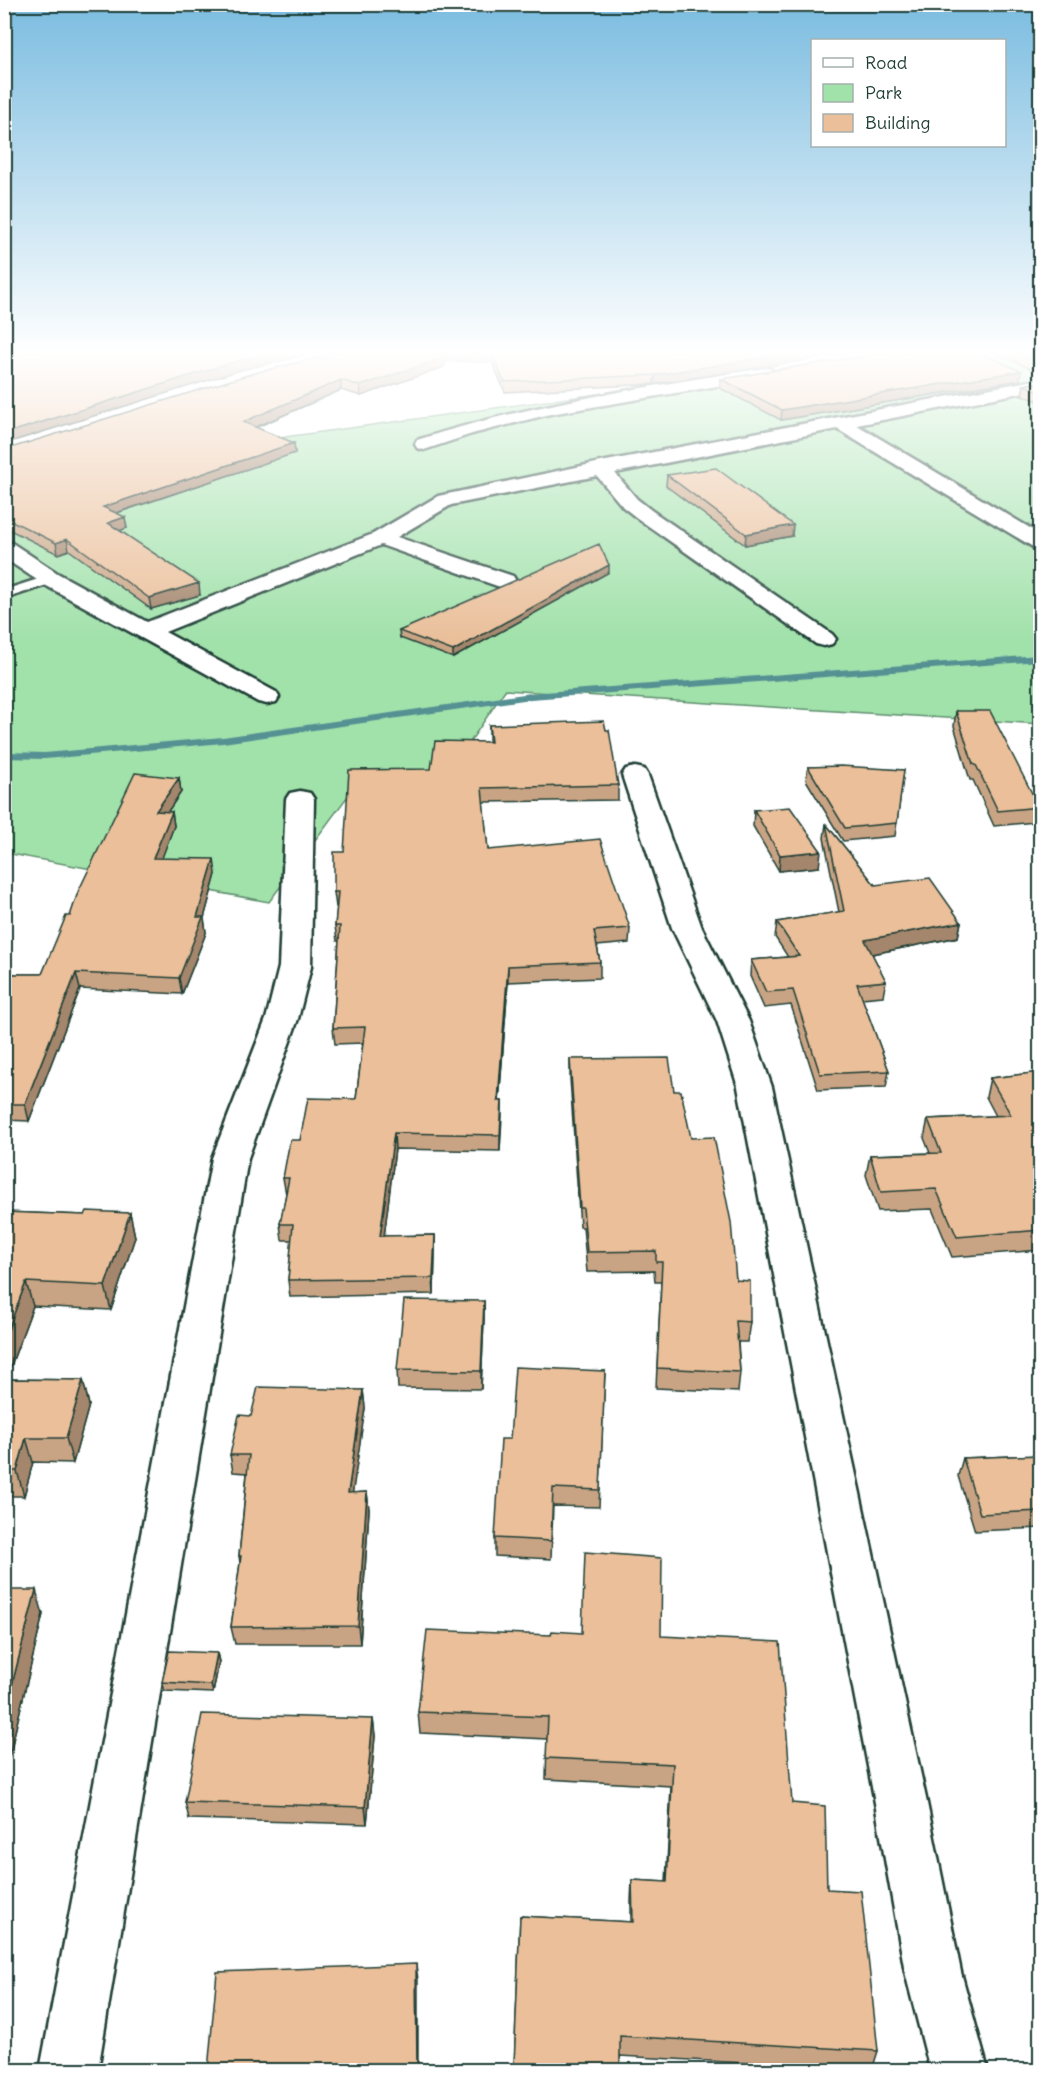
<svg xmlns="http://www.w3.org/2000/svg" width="1045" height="2075" font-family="Delius,sans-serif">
<rect width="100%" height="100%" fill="#fff"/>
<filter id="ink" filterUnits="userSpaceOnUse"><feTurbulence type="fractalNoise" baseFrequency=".0167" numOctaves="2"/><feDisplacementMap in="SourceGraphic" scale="12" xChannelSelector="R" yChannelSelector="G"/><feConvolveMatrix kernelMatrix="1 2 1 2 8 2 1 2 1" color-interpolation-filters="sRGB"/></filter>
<g filter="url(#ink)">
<path fill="#a1e1aa" stroke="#608f6f" stroke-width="1.5" d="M 907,351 L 1040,351 L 1040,724 L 505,690 L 441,785 L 365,773 L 269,902 L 5,853 L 4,476 Z"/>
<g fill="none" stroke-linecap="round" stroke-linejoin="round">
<path fill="#549093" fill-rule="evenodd" d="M 1040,655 L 1040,661 L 531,699 L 223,743 L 45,759 L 4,758 L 4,752 L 45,753 L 223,737 L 531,693 Z"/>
<defs>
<path id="lane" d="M 51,575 L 58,579 L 56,582 L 4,599 L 4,590 Z"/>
<path id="street" d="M 765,368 L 771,369 L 774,373 L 771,377 L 550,414 L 472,434 L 424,450 L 417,448 L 415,444 L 417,440 C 531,403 647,387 765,368 Z
M 1040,379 L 1040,389 L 857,425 L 1040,534 L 1040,549 L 1033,547 L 837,429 L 615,473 L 637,499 L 651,510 L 832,634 L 836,639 L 832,644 L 824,646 L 816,644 L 637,518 L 623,507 L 597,476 L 451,505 L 397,537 L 513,576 L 516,581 L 513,586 L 505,588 L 497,586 L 381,545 L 165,632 L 276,692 L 279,697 L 276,702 L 267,704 L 258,702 L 43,584 L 4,558 L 4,542 L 12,543 L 59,574 L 147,622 L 373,534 L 438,496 L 601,462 Z
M 635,767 L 644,769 L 648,775 L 702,928 L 749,1021 L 772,1087 L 927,1803 L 961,1972 L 988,2070 L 930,2070 L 905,1972 L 875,1803 L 738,1087 L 717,1021 L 672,928 L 622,775 L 626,769 Z
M 300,791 L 310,793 L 314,799 L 311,967 L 298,1019 L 248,1158 L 98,2070 L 40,2070 L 212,1158 L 266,1019 L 279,967 L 286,799 L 290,793 Z"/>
</defs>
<use href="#lane" stroke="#1f3d34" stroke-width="5"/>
<use href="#street" stroke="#1f3d34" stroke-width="5"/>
<use href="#lane" fill="#fff" fill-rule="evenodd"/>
<use href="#street" fill="#fff" fill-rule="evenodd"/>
</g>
<path fill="#c9a484" stroke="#1f3d34" stroke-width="1.5" d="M 346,351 L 862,351 L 654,384 L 505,392 L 492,362 L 446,361 L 444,367 L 361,396 L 341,390 L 255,428 L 294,443 L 295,453 L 117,513 L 127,528 L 120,530 L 200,595 L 151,609 L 69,550 L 58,554 L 4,527 L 4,450 Z
M 990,351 L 1041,351 L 1041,373 Z
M 721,379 L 1020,380 L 781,420 L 720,388 Z
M 1041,382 L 1041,402 L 1022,395 L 1024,385 Z
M 667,475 L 792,536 L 745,545 L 666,486 Z
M 609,572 L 453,658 L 400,638 L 399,631 Z
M 956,711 L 1039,807 L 1035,822 L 994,826 L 973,780 L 970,780 L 954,726 Z
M 489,725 L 618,785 L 618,800 L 483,802 L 488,850 L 630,928 L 629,943 L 597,946 L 600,962 L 600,978 L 508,982 L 499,1101 L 502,1101 L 500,1151 L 395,1149 L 384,1236 L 435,1235 L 435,1252 L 434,1294 L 290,1297 L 288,1280 L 292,1240 L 282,1240 L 280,1224 L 286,1194 L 283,1178 L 300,1140 L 356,1099 L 363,1043 L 335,1044 L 333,1028 L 339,941 L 337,941 L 335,926 L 337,907 L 336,907 L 334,892 L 344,852 L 431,769 L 489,742 Z
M 808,767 L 904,770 L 895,836 L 843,841 L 806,780 Z
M 179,778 L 181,792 L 168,811 L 172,812 L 174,826 L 161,859 L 216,874 L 204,918 L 206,933 L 182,994 L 80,989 L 29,1121 L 4,1120 L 4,974 L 42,974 L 70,916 Z
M 754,810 L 819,867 L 779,871 L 753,826 Z
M 826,824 L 875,885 L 961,922 L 958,937 L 872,954 L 886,981 L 883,996 L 862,998 L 889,1071 L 886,1087 L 818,1090 L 791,1005 L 764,1008 L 750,976 L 751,960 L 788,957 L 775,937 L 777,922 L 839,912 L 824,838 Z
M 570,1059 L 674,1091 L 691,1138 L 750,1322 L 747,1342 L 738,1342 L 740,1372 L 738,1392 L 656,1388 L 661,1282 L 655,1282 L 654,1271 L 587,1272 L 583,1227 L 580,1227 L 570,1078 Z
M 1041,1072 L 1041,1250 L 952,1257 L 932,1209 L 878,1211 L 866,1175 L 870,1155 L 930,1153 L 924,1138 L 928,1119 L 996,1116 L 986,1097 L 990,1078 Z
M 4,1212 L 85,1215 L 130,1213 L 135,1237 L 111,1310 L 33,1306 L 6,1379 L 83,1380 L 89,1405 L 73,1463 L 33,1462 L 24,1496 L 10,1496 L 4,1515 Z
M 484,1301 L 484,1319 L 481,1389 L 398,1388 L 397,1370 Z
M 605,1371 L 599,1507 L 553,1506 L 551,1559 L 495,1556 L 495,1538 L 510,1439 Z
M 363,1390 L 365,1408 L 352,1493 L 367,1492 L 369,1510 L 360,1644 L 235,1644 L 231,1627 L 240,1563 L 239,1556 L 247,1473 L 233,1472 L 230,1455 L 251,1416 Z
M 1041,1455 L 1041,1528 L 975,1531 L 958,1476 L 963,1458 Z
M 4,1590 L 43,1614 L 9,1757 L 7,1757 L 4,1768 Z
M 551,1635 L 661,1636 L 792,1803 L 827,1889 L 878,2051 L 872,2070 L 620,2056 L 620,2070 L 514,2070 L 520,1916 L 631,1922 L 631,1901 L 632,1880 L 666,1882 L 671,1786 L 546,1779 L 547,1739 L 420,1733 L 418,1712 Z
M 217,1653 L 219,1662 L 213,1693 L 165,1691 L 162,1682 Z
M 373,1719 L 375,1736 L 367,1824 L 189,1819 L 185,1802 Z"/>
<path fill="#a4866c" stroke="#1f3d34" stroke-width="1.5" d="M 283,351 L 323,351 L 241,370 L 4,444 L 4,434 L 240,360 Z
M 806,351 L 862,351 L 654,384 L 655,375 Z
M 446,352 L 446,361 L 444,367 L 361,396 L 360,386 Z
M 1021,371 L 1020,380 L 781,420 L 782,410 Z
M 341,380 L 341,390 L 244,432 L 243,422 Z
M 294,443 L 295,453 L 104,517 L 103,507 Z
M 125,517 L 127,528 L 110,534 L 108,523 Z
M 793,525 L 792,536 L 745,545 L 746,534 Z
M 67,539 L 69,550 L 58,554 L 56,543 Z
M 609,565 L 609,572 L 453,658 L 453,651 Z
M 199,583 L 200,595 L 151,609 L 149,598 Z
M 179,778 L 181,792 L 158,826 L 156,811 Z
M 172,812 L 174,826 L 156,874 L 153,858 Z
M 821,851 L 819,867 L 779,871 L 780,855 Z
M 214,859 L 216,874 L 204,918 L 206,933 L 182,994 L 179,978 Z
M 961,922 L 958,937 L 862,956 L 865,940 Z
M 508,966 L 508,982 L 498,1117 L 498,1101 Z
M 76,973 L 80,989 L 29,1121 L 25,1104 Z
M 502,1101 L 502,1117 L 500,1151 L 500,1135 Z
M 394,1133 L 395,1149 L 382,1253 L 380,1236 Z
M 130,1213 L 135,1237 L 111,1310 L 105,1286 Z
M 435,1235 L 435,1252 L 434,1294 L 433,1278 Z
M 26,1282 L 33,1306 L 4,1384 L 4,1340 Z
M 484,1301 L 484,1319 L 481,1389 L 481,1371 Z
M 83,1380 L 89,1405 L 73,1463 L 66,1438 Z
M 363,1390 L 365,1408 L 350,1511 L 348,1493 Z
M 26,1438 L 33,1462 L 24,1496 L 17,1471 Z
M 4,1479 L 10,1496 L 4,1515 Z
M 367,1492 L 369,1510 L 360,1644 L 358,1626 Z
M 36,1590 L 43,1614 L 9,1757 L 4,1745 L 4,1716 Z
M 217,1653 L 219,1662 L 213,1693 L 211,1685 Z
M 373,1719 L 375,1736 L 367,1824 L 365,1807 Z
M 4,1751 L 7,1757 L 4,1768 Z
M 416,1964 L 418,1980 L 418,2070 L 417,2070 Z"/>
<path fill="#eabf9a" stroke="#1f3d34" stroke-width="1.5" d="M 4,351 L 283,351 L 240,360 L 4,434 Z
M 346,351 L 806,351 L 655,375 L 504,382 L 492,353 L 446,352 L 443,358 L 360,386 L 341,380 L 243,422 L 294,443 L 103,507 L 125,517 L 108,523 L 199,583 L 149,598 L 67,539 L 56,543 L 4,517 L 4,450 L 254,373 Z
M 894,351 L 976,351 L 1021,371 L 782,410 L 721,379 Z
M 1013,351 L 1041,351 L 1041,363 Z
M 1041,382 L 1041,392 L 1024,385 Z
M 716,468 L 793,525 L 746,534 L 667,475 Z
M 599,544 L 609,565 L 453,651 L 399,631 Z
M 956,711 L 990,711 L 1039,807 L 998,811 L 976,765 L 973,764 Z
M 604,721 L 606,730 L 609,730 L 618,785 L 482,788 L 488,850 L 600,839 L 630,928 L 594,931 L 600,962 L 508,966 L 498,1101 L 502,1101 L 500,1135 L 394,1133 L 380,1236 L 435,1235 L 433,1278 L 288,1280 L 293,1224 L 280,1224 L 289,1178 L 283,1178 L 290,1140 L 300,1140 L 308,1098 L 356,1099 L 365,1027 L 333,1028 L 340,926 L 335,926 L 338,892 L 334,892 L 334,852 L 344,852 L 349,770 L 431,769 L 435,741 L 491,742 L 489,725 Z
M 841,766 L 904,770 L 897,823 L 845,828 L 808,767 Z
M 135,773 L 179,778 L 156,811 L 172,812 L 153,858 L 214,859 L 197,917 L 203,917 L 179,978 L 76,973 L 25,1104 L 4,1104 L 4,974 L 42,974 L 66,916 L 70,916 L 78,892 Z
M 790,807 L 821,851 L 780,855 L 754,810 Z
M 826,824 L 875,885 L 930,878 L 961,922 L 865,940 L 886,981 L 857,984 L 889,1071 L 820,1074 L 793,990 L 766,992 L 751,960 L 799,956 L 777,922 L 844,911 Z
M 669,1058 L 674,1091 L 681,1091 L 691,1138 L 714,1137 L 731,1222 L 736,1280 L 750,1281 L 750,1322 L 736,1321 L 740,1372 L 657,1368 L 662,1262 L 656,1262 L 656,1251 L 587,1252 L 583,1208 L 580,1208 L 570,1059 Z
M 1041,1072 L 1041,1230 L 957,1237 L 936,1189 L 881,1192 L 870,1155 L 941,1153 L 928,1119 L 1011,1115 L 990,1078 Z
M 87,1211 L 130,1213 L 105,1286 L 26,1282 L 4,1340 L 4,1212 L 85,1215 Z
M 404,1300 L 484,1301 L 481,1371 L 397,1370 Z
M 515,1367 L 605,1371 L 600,1490 L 553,1488 L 551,1541 L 495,1538 L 501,1439 L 510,1439 Z
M 4,1379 L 83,1380 L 66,1438 L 26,1438 L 17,1471 L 4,1471 Z
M 258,1387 L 363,1390 L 348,1493 L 367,1492 L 358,1626 L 231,1627 L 241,1556 L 239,1556 L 249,1455 L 230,1455 L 239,1415 L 251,1416 Z
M 1041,1455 L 1041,1511 L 980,1514 L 963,1458 Z
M 585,1552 L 662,1558 L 661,1636 L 780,1642 L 792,1803 L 825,1806 L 827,1889 L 861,1891 L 878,2051 L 620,2036 L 620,2070 L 582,2070 L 514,2066 L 520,1916 L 633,1922 L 632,1880 L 667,1882 L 673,1764 L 546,1758 L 548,1717 L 418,1712 L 427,1630 L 551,1635 L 552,1631 L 582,1633 Z
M 4,1590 L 36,1590 L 4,1716 Z
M 169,1651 L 217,1653 L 211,1685 L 162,1682 Z
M 202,1714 L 373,1719 L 365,1807 L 185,1802 Z
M 416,1964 L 417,2070 L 208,2070 L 217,1972 Z"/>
</g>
<linearGradient id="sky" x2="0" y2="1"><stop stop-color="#7bbce0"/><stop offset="0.55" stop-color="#fff"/><stop offset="1" stop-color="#fff" stop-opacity="0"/></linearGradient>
<rect width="1045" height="641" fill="url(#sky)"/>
<rect width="1045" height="2075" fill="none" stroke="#fff" stroke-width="24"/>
<rect x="12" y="12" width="1021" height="2051" fill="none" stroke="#1f3d34" stroke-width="2" filter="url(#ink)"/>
<rect x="811" y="39" width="195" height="108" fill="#ffffff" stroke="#a5b1ae" stroke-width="1.5"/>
<rect x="823" y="58" width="30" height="9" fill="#ffffff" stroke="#a5b1ae" stroke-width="1.5"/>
<text x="865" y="69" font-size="18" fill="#1f3d34">Road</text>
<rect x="823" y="84" width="30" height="18" fill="#a1e1aa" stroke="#a5b1ae" stroke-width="1.5"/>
<text x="865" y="99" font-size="18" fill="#1f3d34">Park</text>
<rect x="823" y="114" width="30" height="18" fill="#eabf9a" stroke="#a5b1ae" stroke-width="1.5"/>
<text x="865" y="129" font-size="18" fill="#1f3d34">Building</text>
</svg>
